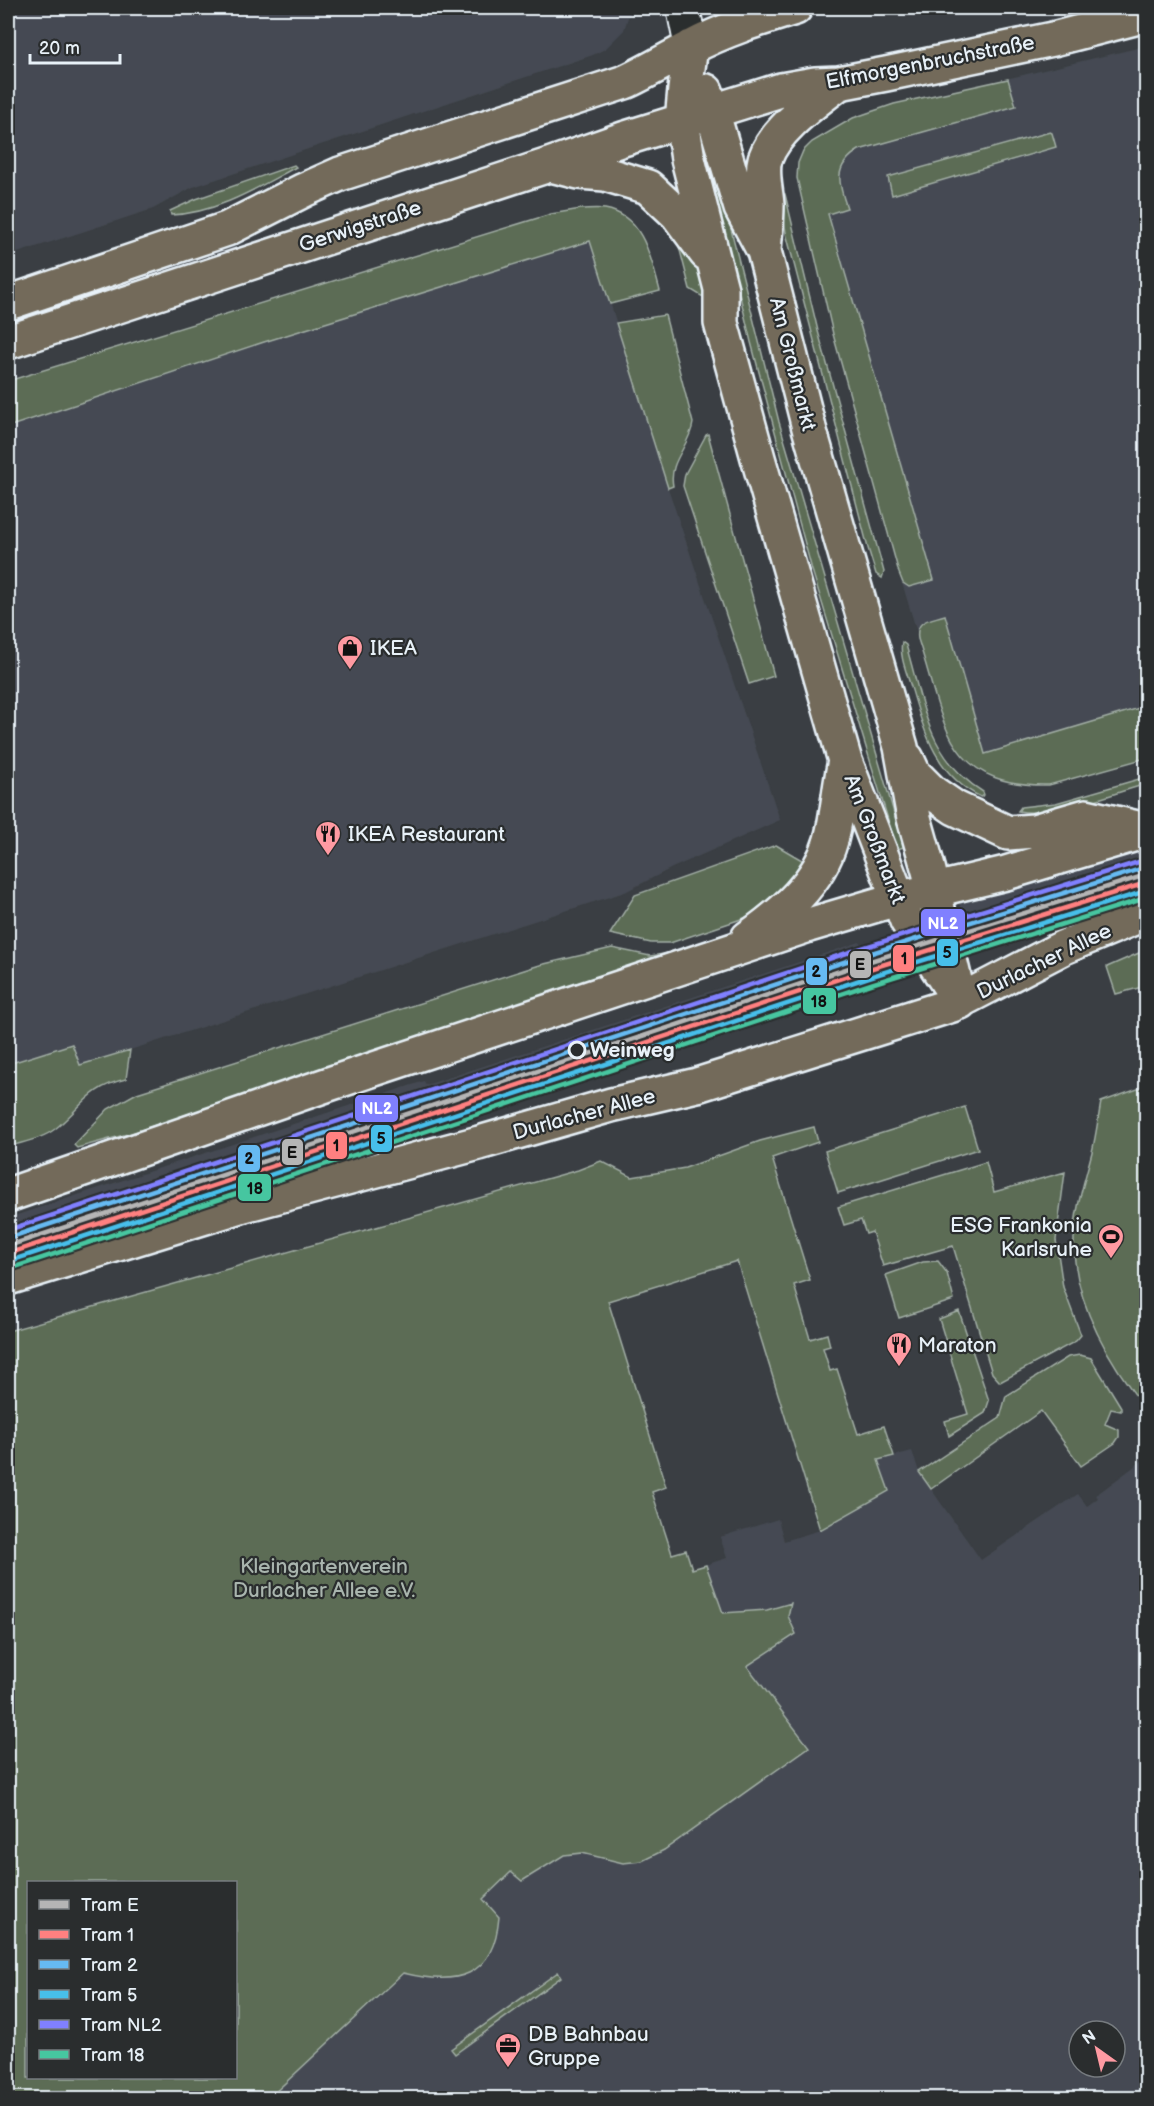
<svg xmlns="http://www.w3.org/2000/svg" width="1154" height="2106" font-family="'Balsamiq Sans',sans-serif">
<rect width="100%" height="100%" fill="#3a3e43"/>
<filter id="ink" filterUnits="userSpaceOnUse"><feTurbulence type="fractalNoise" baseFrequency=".0167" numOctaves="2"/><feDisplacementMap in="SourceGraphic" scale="12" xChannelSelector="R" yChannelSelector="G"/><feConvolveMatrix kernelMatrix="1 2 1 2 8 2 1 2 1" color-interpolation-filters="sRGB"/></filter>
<g filter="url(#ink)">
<path fill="#454a52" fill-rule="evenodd" d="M 8,8 L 631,8 L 624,30 L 605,49 L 593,55 L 193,187 L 153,209 L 8,256 Z
M 1146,46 L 1146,758 L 1049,785 L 1033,785 L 1002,781 L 983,773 L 966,760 L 951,742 L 945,724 L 899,573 L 833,334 L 797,178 L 798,163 L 803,151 L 812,142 L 853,118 L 869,111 Z
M 591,241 L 668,488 L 780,820 L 672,868 L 625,892 L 130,1050 L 79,1065 L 72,1044 L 8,1064 L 8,427 L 264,342 Z
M 1146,847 L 1146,883 L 1116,895 L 1020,941 L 998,944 L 986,940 L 975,934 L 964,923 L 960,915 L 960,903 L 963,899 Z
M 860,942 L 869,970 L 461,1103 L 465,1117 L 343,1150 L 341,1147 L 8,1255 L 8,1218 L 424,1081 L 426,1085 Z
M 912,1451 L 919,1472 L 981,1560 L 1078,1494 L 1087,1506 L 1098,1498 L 1096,1495 L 1143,1460 L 1146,1464 L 1146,2098 L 269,2098 L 404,1973 L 686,1550 L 692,1569 L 727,1558 L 720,1537 L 778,1519 L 784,1541 L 820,1530 L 888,1492 L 878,1460 ZM 1079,2031 L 1115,2031 L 1115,2067 L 1079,2067 Z"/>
<path fill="#5b6c54" stroke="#a2aea6" stroke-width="1.5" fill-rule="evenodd" d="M 1008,79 L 1016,106 L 859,150 C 833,166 838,183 847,208 L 828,214 L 934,580 L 909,587 L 903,583 L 899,573 L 833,334 L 797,178 L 798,163 L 803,151 L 812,142 L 853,118 L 894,104 Z
M 1050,132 L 1052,133 L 1056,147 L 892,195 L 888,177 Z
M 714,161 L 779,422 L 904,847 L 897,849 L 812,570 L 751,342 L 708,162 Z
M 294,165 L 296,167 C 257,188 217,213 171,215 L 170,211 L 196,199 Z
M 783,194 L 785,194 L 818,331 L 884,572 L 882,578 L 876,574 L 868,548 L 786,233 L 781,195 Z
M 581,209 C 588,209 597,208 605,209 C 644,216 651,259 660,291 L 610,304 L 590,241 L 264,342 L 8,427 L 8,381 L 551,214 Z
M 675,231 C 684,245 711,281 703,297 L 690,289 Z
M 665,315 L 693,423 C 690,446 668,461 673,486 L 668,488 L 616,323 Z
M 708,434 L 774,676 L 749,684 L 683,486 L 685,474 L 706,435 Z
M 945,615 L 985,754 L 1146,706 L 1146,758 L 1049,785 C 943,787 945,720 918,639 C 915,619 930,620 945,615 Z
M 902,642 L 906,645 C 924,705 927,757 983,792 L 984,795 L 981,797 C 936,776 924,731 911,687 C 907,673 899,656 902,642 Z
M 1146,777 L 1146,784 C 1110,794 1055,818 1018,811 L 1021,807 L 1056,803 Z
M 776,845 L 807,863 L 762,912 L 670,943 L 651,943 L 610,934 L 635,895 Z
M 612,948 L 650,956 L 685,951 L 497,1010 L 135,1132 L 77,1148 L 74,1145 L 108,1109 L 137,1093 L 540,965 Z
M 1146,950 L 1146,986 L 1116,994 L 1107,967 Z
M 72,1044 L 80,1065 L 130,1050 L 126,1079 C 89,1087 82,1107 55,1129 C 42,1139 23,1142 8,1147 L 8,1064 Z
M 1146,1086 L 1146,1409 C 1109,1362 1072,1300 1074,1238 C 1075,1208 1085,1180 1092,1152 C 1096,1136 1098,1119 1101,1102 Z
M 965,1107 L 978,1149 L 838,1193 L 825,1151 Z
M 814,1127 L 818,1142 L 772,1158 L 810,1280 L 794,1285 L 810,1339 L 827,1334 L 830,1346 L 823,1348 L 830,1371 L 837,1369 L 858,1434 L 884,1426 L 894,1456 L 878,1460 L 889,1491 L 820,1530 L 737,1261 L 608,1301 L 666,1487 L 652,1492 L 672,1554 L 686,1550 L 692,1569 L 706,1565 L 723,1613 L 767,1610 L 791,1603 L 788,1616 L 796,1634 L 747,1666 L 809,1747 L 664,1850 L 642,1861 L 623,1863 L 582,1853 L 564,1855 L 522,1881 L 511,1872 L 483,1899 L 499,1917 C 494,1978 457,1986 403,1973 L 269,2098 L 8,2098 L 8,1331 L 578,1170 L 601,1161 L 632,1177 L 685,1168 L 760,1141 ZM 28,1882 L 236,1882 L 236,2078 L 28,2078 Z
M 986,1162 L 994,1192 L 1065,1172 L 1056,1240 L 1063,1287 L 1081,1335 L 1076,1341 L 1000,1382 L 992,1373 L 953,1246 L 883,1266 L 872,1232 L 866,1234 L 861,1220 L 844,1225 L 838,1207 Z
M 938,1261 L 947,1273 L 954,1300 L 899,1318 L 886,1275 L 923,1262 Z
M 959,1311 L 989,1401 L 985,1413 L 949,1436 L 945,1421 L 968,1414 L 939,1319 Z
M 1080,1355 L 1091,1358 L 1121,1407 L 1121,1411 L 1111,1409 L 1105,1424 L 1119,1430 L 1119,1437 L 1115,1443 L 1081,1466 L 1041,1411 L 931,1489 L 919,1472 L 1000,1418 L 1006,1396 L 1068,1357 Z
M 558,1972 L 561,1977 L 455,2054 L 451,2049 Z"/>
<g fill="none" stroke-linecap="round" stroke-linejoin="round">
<defs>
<path id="minor" d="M 683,8 L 691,47"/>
<path id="major" d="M 691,47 L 685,89 L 682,121 L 688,159 L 721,289 L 721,323 L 758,458 L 845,761 L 907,921 L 960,1002
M 706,91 L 741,208 L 764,251 L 809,428 L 901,747 L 914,818 L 929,871 L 956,985
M 551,165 L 579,172 L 605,174 L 648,187 L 677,214 L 706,253
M 764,251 C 765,236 767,220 767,205 C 766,190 761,173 765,159 C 775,129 815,102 839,83
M 8,303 L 227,229 L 304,190 L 340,174 L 625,82 C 647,72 668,59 690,48 C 723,30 759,19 795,8
M 8,342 L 549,165 L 623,139 L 781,90 L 815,84 L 839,83 L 886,74 L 1053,39 L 1146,15
M 907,759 L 914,774 L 933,793 L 955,808 L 1008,833 L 1034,831 L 1086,816 L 1146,830
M 748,938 C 783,913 819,883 831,840 C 838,814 839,787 845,761
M 8,1195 L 332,1083 L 809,925 L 897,899 L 1006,873 L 1146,831
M 8,1278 L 244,1205 L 479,1143 L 611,1105 L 697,1085 L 952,1005 L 1064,947 L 1146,913"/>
</defs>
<use href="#minor" stroke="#e8f1f8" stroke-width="36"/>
<use href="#major" stroke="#e8f1f8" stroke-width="38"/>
<use href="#minor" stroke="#2a2d2e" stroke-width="32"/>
<use href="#major" stroke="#736b5a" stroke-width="33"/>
<defs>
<path id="tram-1" d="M 8,1246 L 864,963 L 1146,875"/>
<path id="tram-2" d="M 10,1253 L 866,970 L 1146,883"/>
<path id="tram-3" d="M 8,1238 L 862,956 L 1144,868"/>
<path id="tram-4" d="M 13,1260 L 869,977 L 1146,891"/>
<path id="tram-5" d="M 8,1230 L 859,949 L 1142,861"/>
<path id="tram-6" d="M 15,1267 L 871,984 L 1146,898"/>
</defs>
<use href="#tram-1" stroke="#2a2d2e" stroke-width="9"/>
<use href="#tram-2" stroke="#2a2d2e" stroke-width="9"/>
<use href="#tram-3" stroke="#2a2d2e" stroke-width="9"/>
<use href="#tram-4" stroke="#2a2d2e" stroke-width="9"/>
<use href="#tram-5" stroke="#2a2d2e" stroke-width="9"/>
<use href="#tram-6" stroke="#2a2d2e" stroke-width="9"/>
<use href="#tram-1" stroke="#b5b5b5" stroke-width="4.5"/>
<use href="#tram-2" stroke="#ff8080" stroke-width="4.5"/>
<use href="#tram-3" stroke="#66baf2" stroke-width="4.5"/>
<use href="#tram-4" stroke="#47bfea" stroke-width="4.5"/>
<use href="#tram-5" stroke="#8080ff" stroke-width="4.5"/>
<use href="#tram-6" stroke="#46c6a0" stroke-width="4.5"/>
</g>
</g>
<defs>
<symbol id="shop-pin" viewBox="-11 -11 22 30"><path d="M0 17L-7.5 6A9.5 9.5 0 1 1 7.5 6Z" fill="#ff9aa2" stroke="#2a2d2e"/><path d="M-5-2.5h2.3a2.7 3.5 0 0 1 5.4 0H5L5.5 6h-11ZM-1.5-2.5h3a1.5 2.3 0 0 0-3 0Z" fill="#111"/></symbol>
<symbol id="restaurant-pin" viewBox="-11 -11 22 30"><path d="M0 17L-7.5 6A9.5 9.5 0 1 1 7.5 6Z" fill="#ff9aa2" stroke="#2a2d2e"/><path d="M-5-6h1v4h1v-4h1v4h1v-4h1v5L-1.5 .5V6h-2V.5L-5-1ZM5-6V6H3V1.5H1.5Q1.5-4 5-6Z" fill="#111"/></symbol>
<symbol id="stadium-pin" viewBox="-11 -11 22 30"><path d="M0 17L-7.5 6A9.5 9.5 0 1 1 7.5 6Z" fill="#ff9aa2" stroke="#2a2d2e"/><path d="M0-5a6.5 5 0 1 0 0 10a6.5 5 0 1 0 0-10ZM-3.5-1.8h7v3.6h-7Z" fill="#111"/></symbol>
<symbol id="office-pin" viewBox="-11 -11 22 30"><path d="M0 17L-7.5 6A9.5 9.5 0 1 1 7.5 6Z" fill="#ff9aa2" stroke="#2a2d2e"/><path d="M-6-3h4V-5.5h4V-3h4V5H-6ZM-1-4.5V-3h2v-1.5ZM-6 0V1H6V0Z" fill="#111"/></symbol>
</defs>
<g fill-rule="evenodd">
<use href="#shop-pin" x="335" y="633" width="30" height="40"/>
<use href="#restaurant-pin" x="313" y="819" width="30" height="40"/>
<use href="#stadium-pin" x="1096" y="1222" width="30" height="40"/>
<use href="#restaurant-pin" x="884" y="1330" width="30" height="40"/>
<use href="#office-pin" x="493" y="2031" width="30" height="40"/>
</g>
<circle fill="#2a2d2e" stroke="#e8f1f8" stroke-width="3" cx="577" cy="1050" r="8"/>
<g text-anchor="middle" stroke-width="4.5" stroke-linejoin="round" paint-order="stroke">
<g font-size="21" fill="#e8f1f8" stroke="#2a2d2e">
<text transform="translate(930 62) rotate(-11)" y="7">Elfmorgenbruchstraße</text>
<text transform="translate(360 226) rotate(-18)" y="7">Gerwigstraße</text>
<text transform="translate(793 364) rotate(76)" y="7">Am Großmarkt</text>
<text transform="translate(875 839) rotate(69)" y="7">Am Großmarkt</text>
<text transform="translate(1044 961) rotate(-26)" y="7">Durlacher Allee</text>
<text transform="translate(584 1114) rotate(-15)" y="7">Durlacher Allee</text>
</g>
<g font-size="21" fill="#e8f1f8" stroke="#2a2d2e" text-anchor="start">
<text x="370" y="655">IKEA</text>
<text x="348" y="841">IKEA Restaurant</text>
<text x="1092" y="1232" text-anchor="end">ESG Frankonia<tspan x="1092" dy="24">Karlsruhe</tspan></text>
<text x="918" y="1352">Maraton</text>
<text x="528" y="2041">DB Bahnbau<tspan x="528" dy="24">Gruppe</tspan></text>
</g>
<g font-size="21" font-weight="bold" fill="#e8f1f8" stroke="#2a2d2e" text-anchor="start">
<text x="590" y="1057">Weinweg</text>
</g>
<g font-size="21" fill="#a9b5ae" stroke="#2a2d2e">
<text x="324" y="1573">Kleingartenverein<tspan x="324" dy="24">Durlacher Allee e.V.</tspan></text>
</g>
</g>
<g stroke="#2a2d2e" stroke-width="2">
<rect x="920" y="908" width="46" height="29" rx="6" fill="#8080ff"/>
<rect x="936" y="938" width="23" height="29" rx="6" fill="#47bfea"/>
<rect x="892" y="944" width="23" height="29" rx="6" fill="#ff8080"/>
<rect x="849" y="950" width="23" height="29" rx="6" fill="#b5b5b5"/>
<rect x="805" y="957" width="23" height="29" rx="6" fill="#66baf2"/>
<rect x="802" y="987" width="35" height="28" rx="6" fill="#46c6a0"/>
<rect x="354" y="1094" width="45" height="29" rx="6" fill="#8080ff"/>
<rect x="370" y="1124" width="23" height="29" rx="6" fill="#47bfea"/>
<rect x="325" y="1131" width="23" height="29" rx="6" fill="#ff8080"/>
<rect x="281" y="1138" width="23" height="28" rx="6" fill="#b5b5b5"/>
<rect x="237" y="1144" width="24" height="29" rx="6" fill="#66baf2"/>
<rect x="237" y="1173" width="35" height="29" rx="6" fill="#46c6a0"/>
</g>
<g font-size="16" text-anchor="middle" font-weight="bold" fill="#fff">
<text x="943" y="929">NL2</text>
<text x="377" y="1114">NL2</text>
</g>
<g font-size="16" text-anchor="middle" font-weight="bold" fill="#111">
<text x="947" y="958">5</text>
<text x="904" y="964">1</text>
<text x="860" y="970">E</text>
<text x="816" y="977">2</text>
<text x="819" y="1007">18</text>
<text x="381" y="1144">5</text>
<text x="336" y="1151">1</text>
<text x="292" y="1158">E</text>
<text x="249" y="1164">2</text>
<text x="255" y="1194">18</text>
</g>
<rect width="1154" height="2106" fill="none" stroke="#2a2d2e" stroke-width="30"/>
<rect x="15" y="15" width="1124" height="2076" fill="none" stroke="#e8f1f8" stroke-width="2" filter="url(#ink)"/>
<rect x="27" y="1881" width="210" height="198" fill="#2a2d2e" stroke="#767b7f" stroke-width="1.5"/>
<rect x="39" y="1900" width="30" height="9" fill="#b5b5b5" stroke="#767b7f" stroke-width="1.5"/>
<text x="81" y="1911" font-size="18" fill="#e8f1f8">Tram E</text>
<rect x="39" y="1930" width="30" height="9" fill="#ff8080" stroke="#767b7f" stroke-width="1.5"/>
<text x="81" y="1941" font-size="18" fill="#e8f1f8">Tram 1</text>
<rect x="39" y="1960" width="30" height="9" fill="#66baf2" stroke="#767b7f" stroke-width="1.5"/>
<text x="81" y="1971" font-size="18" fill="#e8f1f8">Tram 2</text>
<rect x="39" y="1990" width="30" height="9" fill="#47bfea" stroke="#767b7f" stroke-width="1.5"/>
<text x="81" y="2001" font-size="18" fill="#e8f1f8">Tram 5</text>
<rect x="39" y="2020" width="30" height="9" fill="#8080ff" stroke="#767b7f" stroke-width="1.5"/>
<text x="81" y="2031" font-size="18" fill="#e8f1f8">Tram NL2</text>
<rect x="39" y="2050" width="30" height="9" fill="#46c6a0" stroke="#767b7f" stroke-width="1.5"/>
<text x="81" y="2061" font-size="18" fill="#e8f1f8">Tram 18</text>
<g transform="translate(1097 2049) rotate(326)"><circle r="28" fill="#2a2d2e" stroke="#767b7f" stroke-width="1.5"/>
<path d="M0-4.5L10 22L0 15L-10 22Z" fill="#ff9aa2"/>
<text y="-9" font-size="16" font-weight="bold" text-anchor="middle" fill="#e8f1f8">N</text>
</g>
<path d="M30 54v9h90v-9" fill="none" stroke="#e8f1f8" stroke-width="3"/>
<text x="39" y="54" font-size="18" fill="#e8f1f8" stroke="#2a2d2e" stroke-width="4.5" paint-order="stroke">20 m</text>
</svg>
